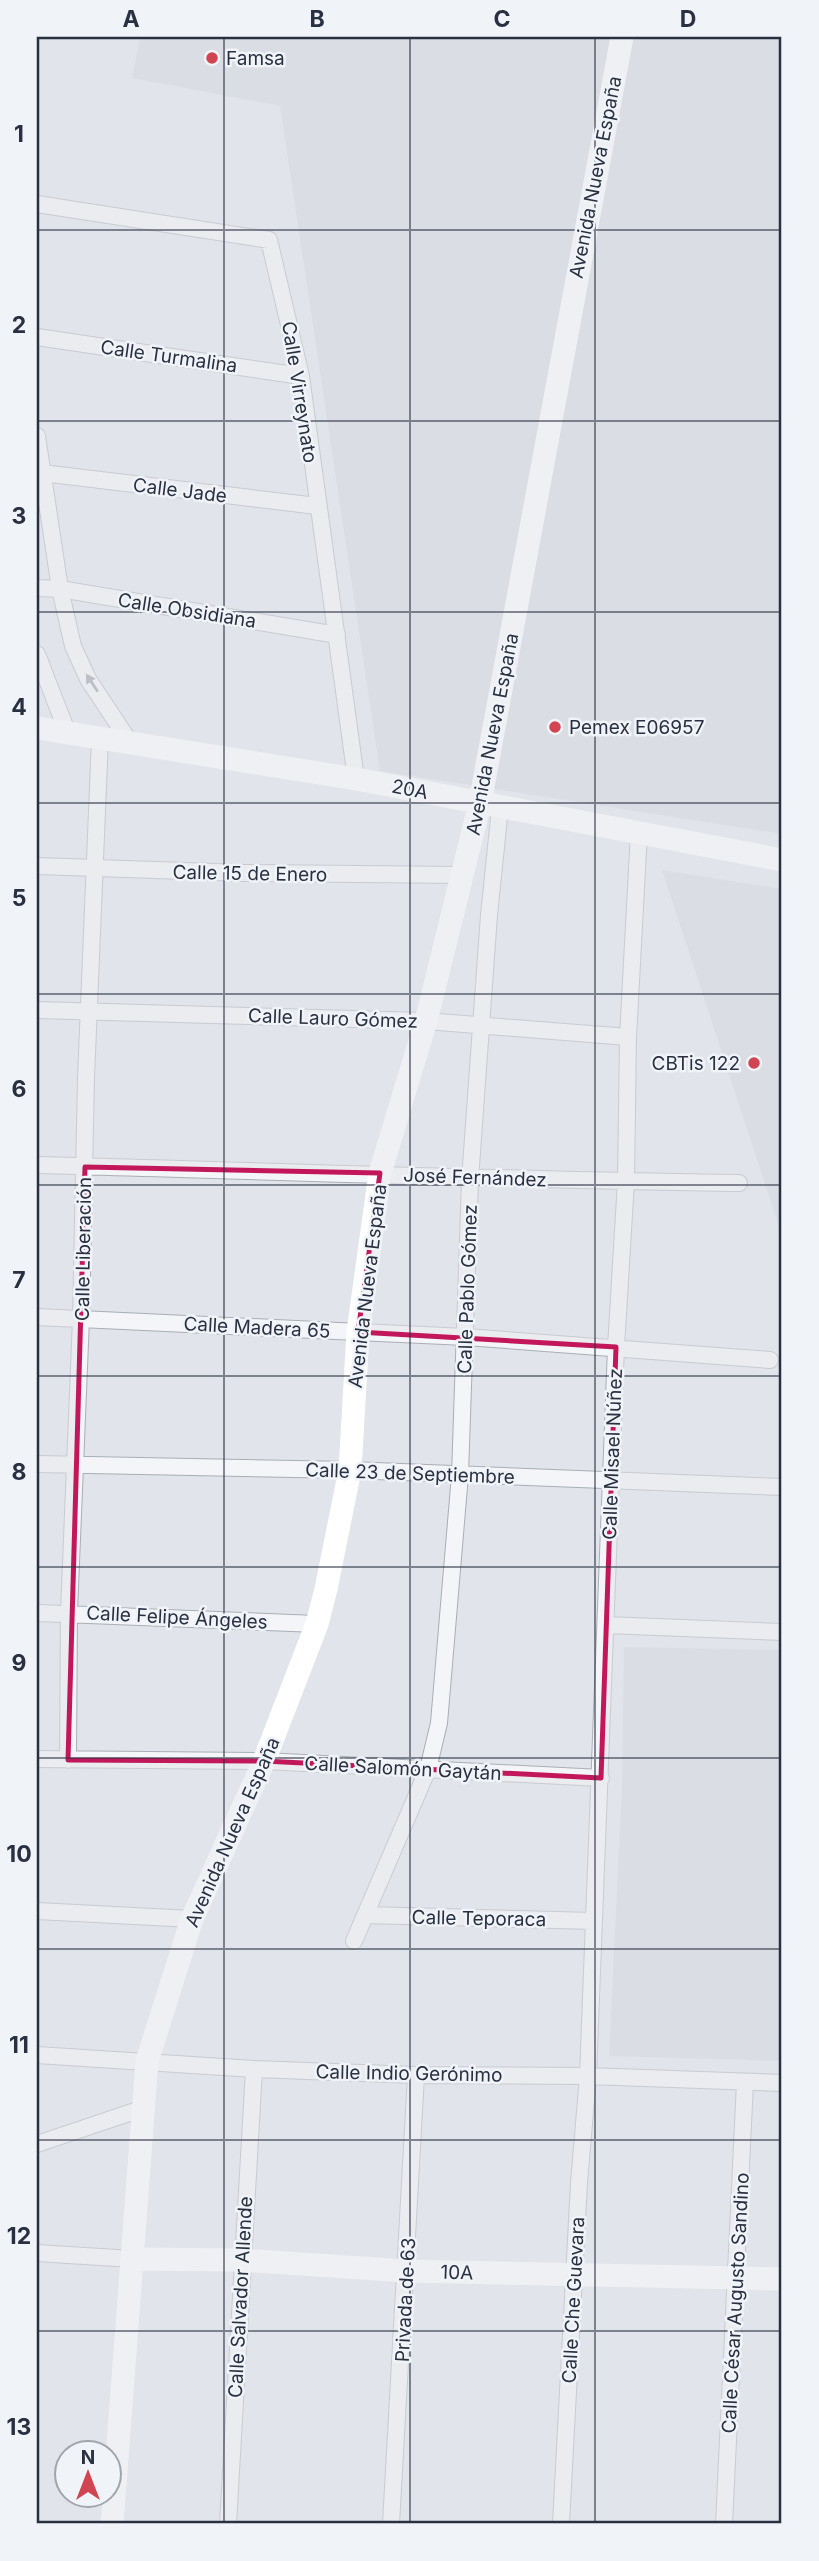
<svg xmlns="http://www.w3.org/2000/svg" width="819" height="2561" font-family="Inter,sans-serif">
<rect width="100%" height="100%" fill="#e1e4ea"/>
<path fill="#d3d6df" d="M 140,37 L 782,37 L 782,834 L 380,771 L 280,106 L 132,78 Z
M 662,870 L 782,889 L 782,1236 Z
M 624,1647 L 782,1650 L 782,2061 L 609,2056 L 622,1787 Z"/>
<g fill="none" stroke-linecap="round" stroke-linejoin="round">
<defs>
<path id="street" d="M 37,204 L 269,240 L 301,376 L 356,779
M 37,337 L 301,376
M 37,436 L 60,589 L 73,646 L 88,679 L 129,741
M 42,473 L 317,506
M 37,588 L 60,589 L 337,635
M 37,654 L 68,734
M 37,866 L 244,873 L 464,875
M 37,1010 L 426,1021 L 628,1037
M 37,1165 C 271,1171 505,1180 739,1183
M 37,1317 L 466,1337 L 770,1360
M 37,1464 L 350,1470 L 782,1487
M 37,1613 L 317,1624
M 607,1625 L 782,1632
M 37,1759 L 264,1761 L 601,1778
M 68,1760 L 69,1612 L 81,1319 L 86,1078 L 100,738
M 37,1911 L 192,1919
M 365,1915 L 593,1921
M 354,1941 L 428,1769 L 439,1723 L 460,1475 L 470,1180 L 489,915 L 500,808
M 37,2055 L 254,2069 L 416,2075 L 588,2076 L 782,2083
M 37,2144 L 141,2109
M 37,2253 L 132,2259
M 228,2524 L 254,2069
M 391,2524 L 416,2075
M 561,2524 L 579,2183 L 588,2076 L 616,1347 L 626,1181 L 628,1037 L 639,832
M 724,2524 L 745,2082"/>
</defs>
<use href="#street" stroke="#aaaeb7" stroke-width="18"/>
<use href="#street" stroke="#f3f5f8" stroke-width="16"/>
<path stroke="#fff" stroke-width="23" d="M 37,728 L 356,779 L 782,860
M 132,2259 L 241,2260 L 407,2271 L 782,2279
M 112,2524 L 147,2061 L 192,1919 L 264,1761 L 317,1624 L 326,1589 L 350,1470 L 358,1332 L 380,1173 L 426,1021 L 480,803 L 622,37"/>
</g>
<defs><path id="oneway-solid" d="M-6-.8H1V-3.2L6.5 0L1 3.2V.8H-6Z" transform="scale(1.75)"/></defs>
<use fill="#8e929c" href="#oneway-solid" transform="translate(92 683) rotate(-123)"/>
<path d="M0 0H819V2561H0ZM 85,1167 L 380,1173 L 358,1332 L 616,1347 L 601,1778 L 264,1761 L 68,1760 Z" fill="#e1e4ea" fill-opacity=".55" fill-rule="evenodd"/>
<path fill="none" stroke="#c2185b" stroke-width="5" stroke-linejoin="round" d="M 85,1167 L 380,1173 L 358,1332 L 616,1347 L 601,1778 L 264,1761 L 68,1760 Z"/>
<path fill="none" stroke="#293041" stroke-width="2" stroke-opacity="0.55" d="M 224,37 L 224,2524M 410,37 L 410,2524M 595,37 L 595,2524M 37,230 L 782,230M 37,421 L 782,421M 37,612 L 782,612M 37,803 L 782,803M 37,994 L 782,994M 37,1185 L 782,1185M 37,1376 L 782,1376M 37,1567 L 782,1567M 37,1758 L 782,1758M 37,1949 L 782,1949M 37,2140 L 782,2140M 37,2331 L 782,2331"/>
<g fill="#d04551" stroke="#f0f3f7" stroke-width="2.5">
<circle cx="212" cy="58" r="7"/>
<circle cx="555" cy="727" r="7"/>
<circle cx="754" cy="1063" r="7"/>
</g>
<g text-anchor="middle" stroke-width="5" stroke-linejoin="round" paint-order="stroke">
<g font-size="19" fill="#293041" stroke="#f0f3f7" text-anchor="start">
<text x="226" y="65">Famsa</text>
<text x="569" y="734">Pemex E06957</text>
<text x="740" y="1070" text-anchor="end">CBTis 122</text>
</g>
<g font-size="19" fill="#293041" stroke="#f0f3f7">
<text transform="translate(595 177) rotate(-79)" y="7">Avenida Nueva España</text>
<text transform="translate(169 356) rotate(8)" y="7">Calle Turmalina</text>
<text transform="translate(300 392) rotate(81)" y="7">Calle Virreynato</text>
<text transform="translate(180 490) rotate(7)" y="7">Calle Jade</text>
<text transform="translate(187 610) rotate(9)" y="7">Calle Obsidiana</text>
<text transform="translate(492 734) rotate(-79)" y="7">Avenida Nueva España</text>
<text transform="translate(410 789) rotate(11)" y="7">20A</text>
<text transform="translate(250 873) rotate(1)" y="7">Calle 15 de Enero</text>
<text transform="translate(333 1018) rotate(2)" y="7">Calle Lauro Gómez</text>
<text transform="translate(475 1177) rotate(2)" y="7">José Fernández</text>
<text transform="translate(83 1249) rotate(-89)" y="7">Calle Liberación</text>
<text transform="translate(367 1286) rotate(-83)" y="7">Avenida Nueva España</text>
<text transform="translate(467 1289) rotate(-88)" y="7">Calle Pablo Gómez</text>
<text transform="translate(257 1327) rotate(3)" y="7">Calle Madera 65</text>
<text transform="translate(612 1454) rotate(-88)" y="7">Calle Misael Núñez</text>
<text transform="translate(410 1473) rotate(2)" y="7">Calle 23 de Septiembre</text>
<text transform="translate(177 1617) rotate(3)" y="7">Calle Felipe Ángeles</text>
<text transform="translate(403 1768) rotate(3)" y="7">Calle Salomón Gaytán</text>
<text transform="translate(232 1832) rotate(-66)" y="7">Avenida Nueva España</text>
<text transform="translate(479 1918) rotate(1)" y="7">Calle Teporaca</text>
<text transform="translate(409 2073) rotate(1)" y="7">Calle Indio Gerónimo</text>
<text transform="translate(457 2272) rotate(2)" y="7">10A</text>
<text transform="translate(240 2297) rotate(-87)" y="7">Calle Salvador Allende</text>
<text transform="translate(405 2300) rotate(-87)" y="7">Privada de 63</text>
<text transform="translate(573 2300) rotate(-87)" y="7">Calle Che Guevara</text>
<text transform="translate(735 2303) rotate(-87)" y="7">Calle César Augusto Sandino</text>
</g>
</g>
<rect width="819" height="2561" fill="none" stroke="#f0f3f7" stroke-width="77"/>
<g transform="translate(88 2474)"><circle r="33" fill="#f0f3f7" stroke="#a0a5ae" stroke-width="2"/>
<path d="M0-5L12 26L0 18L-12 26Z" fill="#d04551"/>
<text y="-10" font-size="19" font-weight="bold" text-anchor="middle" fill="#293041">N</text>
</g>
<rect x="38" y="38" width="742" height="2484" fill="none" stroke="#293041" stroke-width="2.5"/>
<g font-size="23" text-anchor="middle" font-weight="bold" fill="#293041">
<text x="131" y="27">A</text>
<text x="317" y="27">B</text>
<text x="502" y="27">C</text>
<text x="688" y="27">D</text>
<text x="19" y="142">1</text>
<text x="19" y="333">2</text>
<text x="19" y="524">3</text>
<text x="19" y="715">4</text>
<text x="19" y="906">5</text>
<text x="19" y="1097">6</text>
<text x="19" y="1288">7</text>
<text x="19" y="1480">8</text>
<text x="19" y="1671">9</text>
<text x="19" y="1862">10</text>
<text x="19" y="2053">11</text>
<text x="19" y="2244">12</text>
<text x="19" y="2435">13</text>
</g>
</svg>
